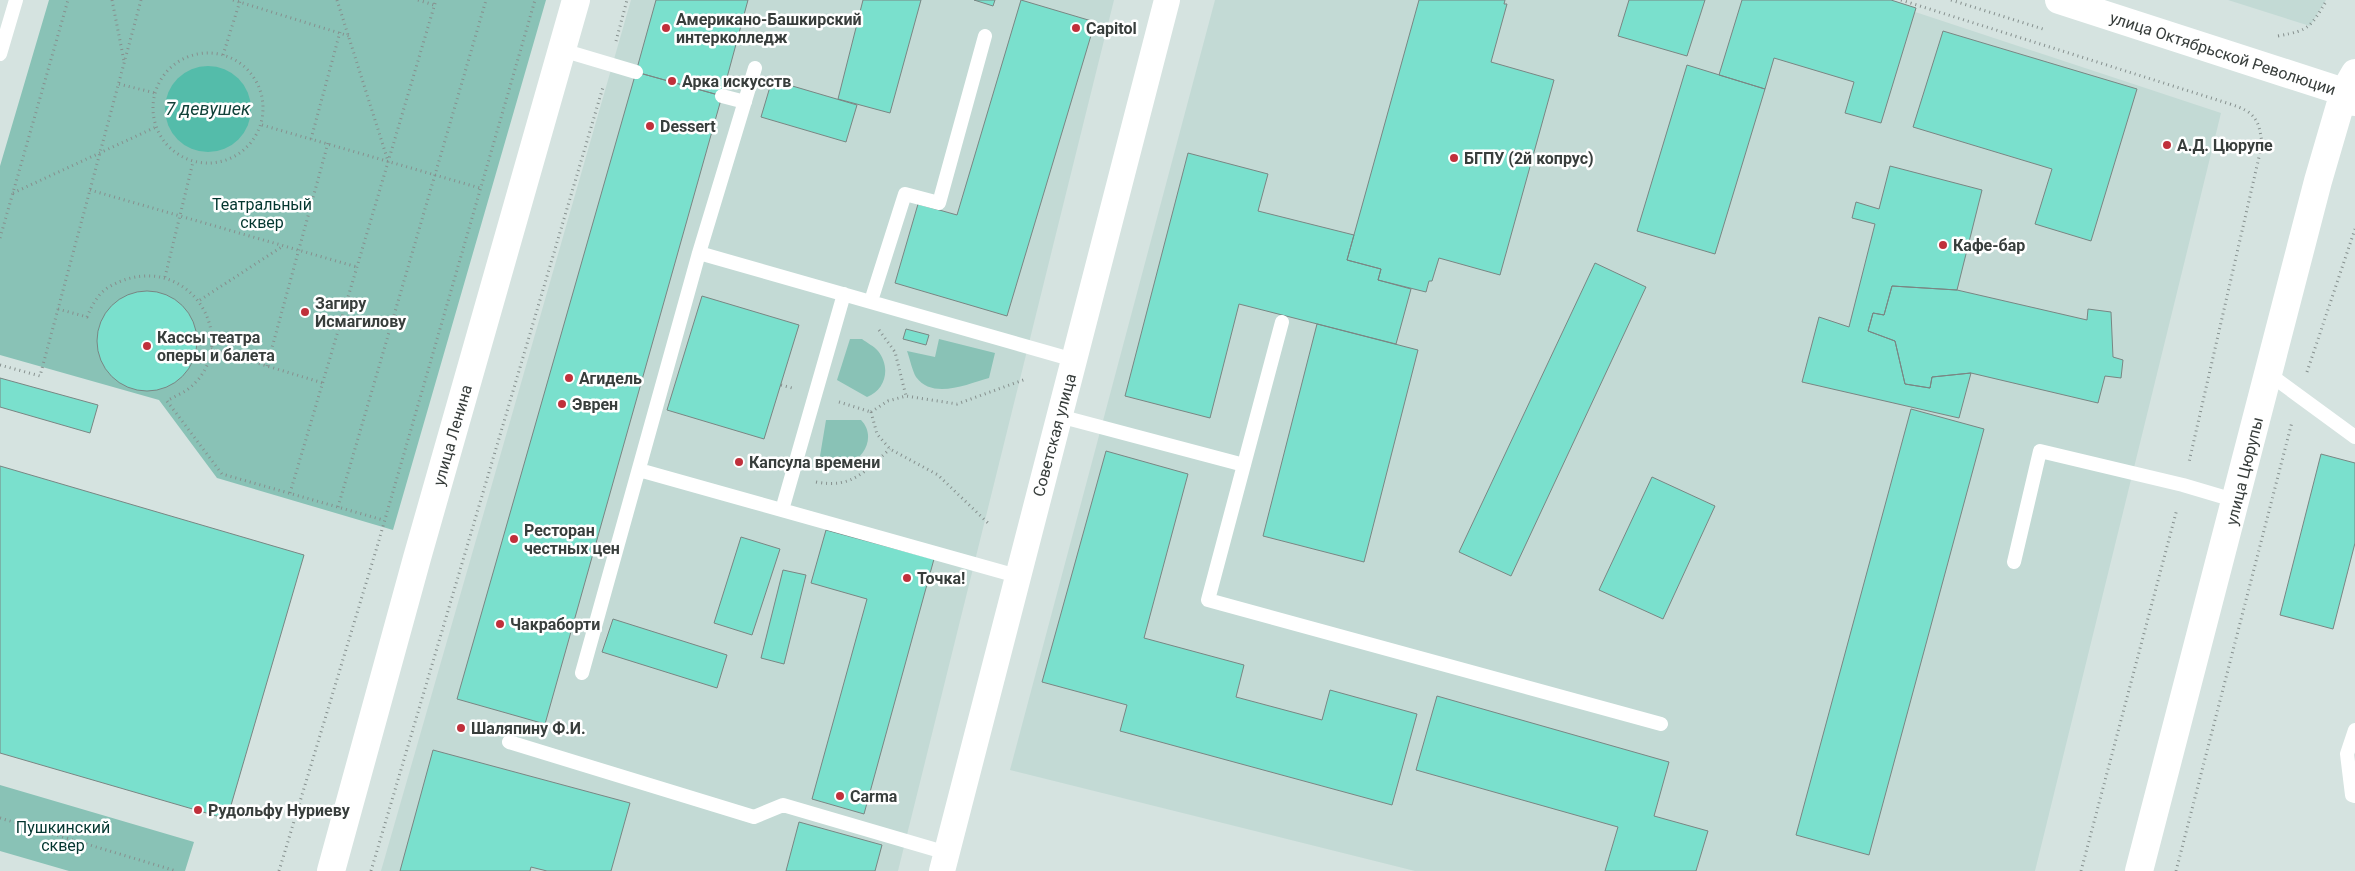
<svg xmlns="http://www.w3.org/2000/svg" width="2355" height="871" font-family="Roboto,sans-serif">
<rect width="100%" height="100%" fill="#d5e3e0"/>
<path fill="#c3dad5" d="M 631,0 L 1114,0 L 898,871 L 381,871 Z
M 1215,0 L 1879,0 L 2221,113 L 2035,871 L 1415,871 L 1010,770 Z
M 2228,0 L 2326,0 L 2310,26 Z"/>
<path fill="#89c2b6" d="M 49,0 L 546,0 L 393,530 L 217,478 L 159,400 L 0,355 L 0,166 Z
M 850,339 L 862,339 C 867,343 874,346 878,351 C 891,367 886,390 867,397 L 837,380 Z
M 939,339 L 995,353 L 989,378 C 967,384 933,400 916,377 C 912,370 910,359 907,351 L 935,357 Z
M 826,420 L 861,420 C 875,434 867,457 848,464 C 842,466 835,467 829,468 L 819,462 Z
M 0,785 L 194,842 L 185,871 L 69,871 L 0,851 Z"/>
<path fill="#54bcaa" d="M165 109a43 43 0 1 1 86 0a43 43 0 1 1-86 0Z"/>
<path fill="#7ae0cd" stroke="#798683" d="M 656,0 L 748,0 L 722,96 L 636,72 Z
M 863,0 L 921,0 L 890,113 L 838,99 Z
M 974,0 L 995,0 L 993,6 Z
M 1021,0 L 1095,22 L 1007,316 L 895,283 L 918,204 L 957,215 Z
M 1419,0 L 1505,0 L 1504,4 L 1507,4 L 1491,62 L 1554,80 L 1500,275 L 1439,258 L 1432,281 L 1429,281 L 1426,292 L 1378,280 L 1381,269 L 1347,260 Z
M 1629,0 L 1705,0 L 1687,56 L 1618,36 Z
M 1742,0 L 1891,0 L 1916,8 L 1881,123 L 1845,113 L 1854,82 L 1774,58 L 1765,89 L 1719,75 Z
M 1943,31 L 2137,89 L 2091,241 L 2035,224 L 2052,169 L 1913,127 Z
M 1687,65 L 1765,89 L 1715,254 L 1637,231 Z
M 636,72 L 722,96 L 545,724 L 457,699 Z
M 772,80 L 857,105 L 846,142 L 761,117 Z
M 1188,153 L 1268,174 L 1258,211 L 1354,235 L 1347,260 L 1381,269 L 1378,280 L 1411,289 L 1396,344 L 1239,304 L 1210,418 L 1125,396 Z
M 1890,166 L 1982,190 L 1957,290 L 1892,286 L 1884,315 L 1873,313 L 1868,331 L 1895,341 L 1905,384 L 1930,388 L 1932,377 L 1971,373 L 1959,418 L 1802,382 L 1819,317 L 1849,327 L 1875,224 L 1852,218 L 1856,202 L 1879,209 Z
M 1595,263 L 1646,287 L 1511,576 L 1459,552 Z
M 1892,286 L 1957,290 L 2087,320 L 2088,309 L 2111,312 L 2113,357 L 2123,360 L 2121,378 L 2105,376 L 2098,403 L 1971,373 L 1932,377 L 1930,388 L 1905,384 L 1895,341 L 1868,331 L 1873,313 L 1884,315 Z
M97 341a50 50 0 1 1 100 0a50 50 0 1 1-100 0Z
M 702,296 L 799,325 L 764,439 L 667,410 Z
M 1317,324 L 1418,350 L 1364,562 L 1263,536 Z
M 906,329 L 929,335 L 926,345 L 903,339 Z
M 0,378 L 98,405 L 90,433 L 0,407 Z
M 1911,409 L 1984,429 L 1869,855 L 1796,835 Z
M 1106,451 L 1188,474 L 1144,638 L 1244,665 L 1236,697 L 1322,720 L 1330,690 L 1417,714 L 1392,805 L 1120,731 L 1127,705 L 1042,682 Z
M 2321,454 L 2355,463 L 2355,543 L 2333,629 L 2280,615 Z
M 0,466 L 304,555 L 227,819 L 0,753 Z
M 1652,477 L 1715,506 L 1663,619 L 1599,590 Z
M 826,530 L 934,559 L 864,814 L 812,799 L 867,599 L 811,583 Z
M 741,537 L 780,549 L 752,635 L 714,623 Z
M 783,570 L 806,575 L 784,664 L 761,658 Z
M 613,619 L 727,655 L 717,688 L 602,652 Z
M 1437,696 L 1669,762 L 1654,816 L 1708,831 L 1696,871 L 1605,871 L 1618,827 L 1416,770 Z
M 433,750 L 630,803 L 611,871 L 547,871 L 531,867 L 530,871 L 400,871 Z
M 799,822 L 882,845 L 875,871 L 786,871 Z"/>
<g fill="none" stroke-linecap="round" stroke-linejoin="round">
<path stroke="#86908e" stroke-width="3" stroke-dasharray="1 4" stroke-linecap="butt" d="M 112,0 L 124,61
M 233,0 L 349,36
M 337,0 L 388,161
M 418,0 L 434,5
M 1901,0 L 2230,104 C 2255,112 2259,119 2262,144 L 2189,462
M 1951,0 L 2043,29
M 2278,36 C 2311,30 2310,27 2327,0
M 616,41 L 627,0
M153 108a55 55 0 1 1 110 0a55 55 0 1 1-110 0Z
M 223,55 L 240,1
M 119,84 L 155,93
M 262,125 L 480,188
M 311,139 L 340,32
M 90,190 L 357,267
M 13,193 L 156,127
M 0,238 L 68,0
M 165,277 L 193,162
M 200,300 L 283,246
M 58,309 L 87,317 C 90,310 93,303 98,297 C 104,288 117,282 127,279 C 197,258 243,348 187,390 C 181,394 173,397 167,401 L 222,474 L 383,520
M 879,330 L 895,352 L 906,396
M 211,349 L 323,383
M 0,365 L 40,376 L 141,0
M 267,366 L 328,143
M 2307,372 L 2355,229
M 781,385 L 792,388
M 839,402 L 871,412
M 871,412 L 877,434 L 890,449 L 938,475 L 988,523
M 871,412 L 888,401 L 906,396 L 957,404 L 1026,379
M 816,482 C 852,489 865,471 890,449
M 290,493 L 436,0
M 338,507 L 486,0
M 0,818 L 176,871
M 279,871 L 377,547 L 535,0
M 371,871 L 603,87
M 2081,871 L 2177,509
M 2176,871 L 2292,422"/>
<path stroke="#fff" stroke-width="14" d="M 562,50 L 636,72
M 0,54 L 16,0
M 755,68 L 699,253 L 1074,360
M 722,96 L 745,102
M 871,301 L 905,194 L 939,203 L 985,36
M 1282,322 L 1208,600 L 1661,724
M 2269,374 L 2355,437
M 1059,416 L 1244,465
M 639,470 L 1017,576
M 782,510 L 844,294
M 2014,562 L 2040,451 L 2183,485 L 2237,501
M 582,673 L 699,253
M 2355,730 L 2347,754 L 2352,795 L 2355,796
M 509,742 L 754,817 L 783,805 L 947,853"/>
<path stroke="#fff" stroke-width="26" d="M 942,871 L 1167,0"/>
<path stroke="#fff" stroke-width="28" d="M 2059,0 L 2344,92 L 2355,102
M 331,871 L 417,558 L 576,0
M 2139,871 L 2318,181 L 2344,92 L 2355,73"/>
</g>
<g fill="#c0303b" stroke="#fff" stroke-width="2">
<circle cx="666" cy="28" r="5"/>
<circle cx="1076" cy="28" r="5"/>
<circle cx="672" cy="81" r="5"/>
<circle cx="650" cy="126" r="5"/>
<circle cx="2167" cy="145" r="5"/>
<circle cx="1454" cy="158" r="5"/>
<circle cx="1943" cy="245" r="5"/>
<circle cx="305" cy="312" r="5"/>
<circle cx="147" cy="346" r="5"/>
<circle cx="569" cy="378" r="5"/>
<circle cx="562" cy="404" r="5"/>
<circle cx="739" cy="462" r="5"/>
<circle cx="514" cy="539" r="5"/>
<circle cx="907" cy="578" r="5"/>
<circle cx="500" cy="624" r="5"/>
<circle cx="461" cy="728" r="5"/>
<circle cx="840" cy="796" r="5"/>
<circle cx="198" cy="810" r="5"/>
</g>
<g text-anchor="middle" stroke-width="5" stroke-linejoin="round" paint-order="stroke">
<g font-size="16" font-weight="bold" fill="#383e3c" stroke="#fff" text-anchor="start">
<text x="676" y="25">Американо-Башкирский<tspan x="676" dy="18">интерколледж</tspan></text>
<text x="1086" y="34">Capitol</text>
<text x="682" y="87">Арка искусств</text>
<text x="660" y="132">Dessert</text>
<text x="2177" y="151">А.Д. Цюрупе</text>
<text x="1464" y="164">БГПУ (2й копрус)</text>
<text x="1953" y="251">Кафе-бар</text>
<text x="315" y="309">Загиру<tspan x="315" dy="18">Исмагилову</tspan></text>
<text x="157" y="343">Кассы театра<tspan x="157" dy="18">оперы и балета</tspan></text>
<text x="579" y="384">Агидель</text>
<text x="572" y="410">Эврен</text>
<text x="749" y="468">Капсула времени</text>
<text x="524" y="536">Ресторан<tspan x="524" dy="18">честных цен</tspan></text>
<text x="917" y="584">Точка!</text>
<text x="510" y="630">Чакраборти</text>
<text x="471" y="734">Шаляпину Ф.И.</text>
<text x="850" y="802">Carma</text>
<text x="208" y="816">Рудольфу Нуриеву</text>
</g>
<g font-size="16" fill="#383e3c" stroke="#fff">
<text transform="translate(2223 53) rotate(18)" y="6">улица Октябрьской Революции</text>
<text transform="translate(452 435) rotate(-74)" y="6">улица Ленина</text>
<text transform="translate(1054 435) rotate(-75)" y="6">Советская улица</text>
<text transform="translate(2244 471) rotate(-76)" y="6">улица Цюрупы</text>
</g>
<g font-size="16" fill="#03362f" stroke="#fff">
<text x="262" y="210">Театральный<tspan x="262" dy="18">сквер</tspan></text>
<text x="63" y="833">Пушкинский<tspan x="63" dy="18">сквер</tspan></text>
</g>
<g font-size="18" font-style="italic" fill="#114139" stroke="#fff">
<text x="208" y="115">7 девушек</text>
</g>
</g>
</svg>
